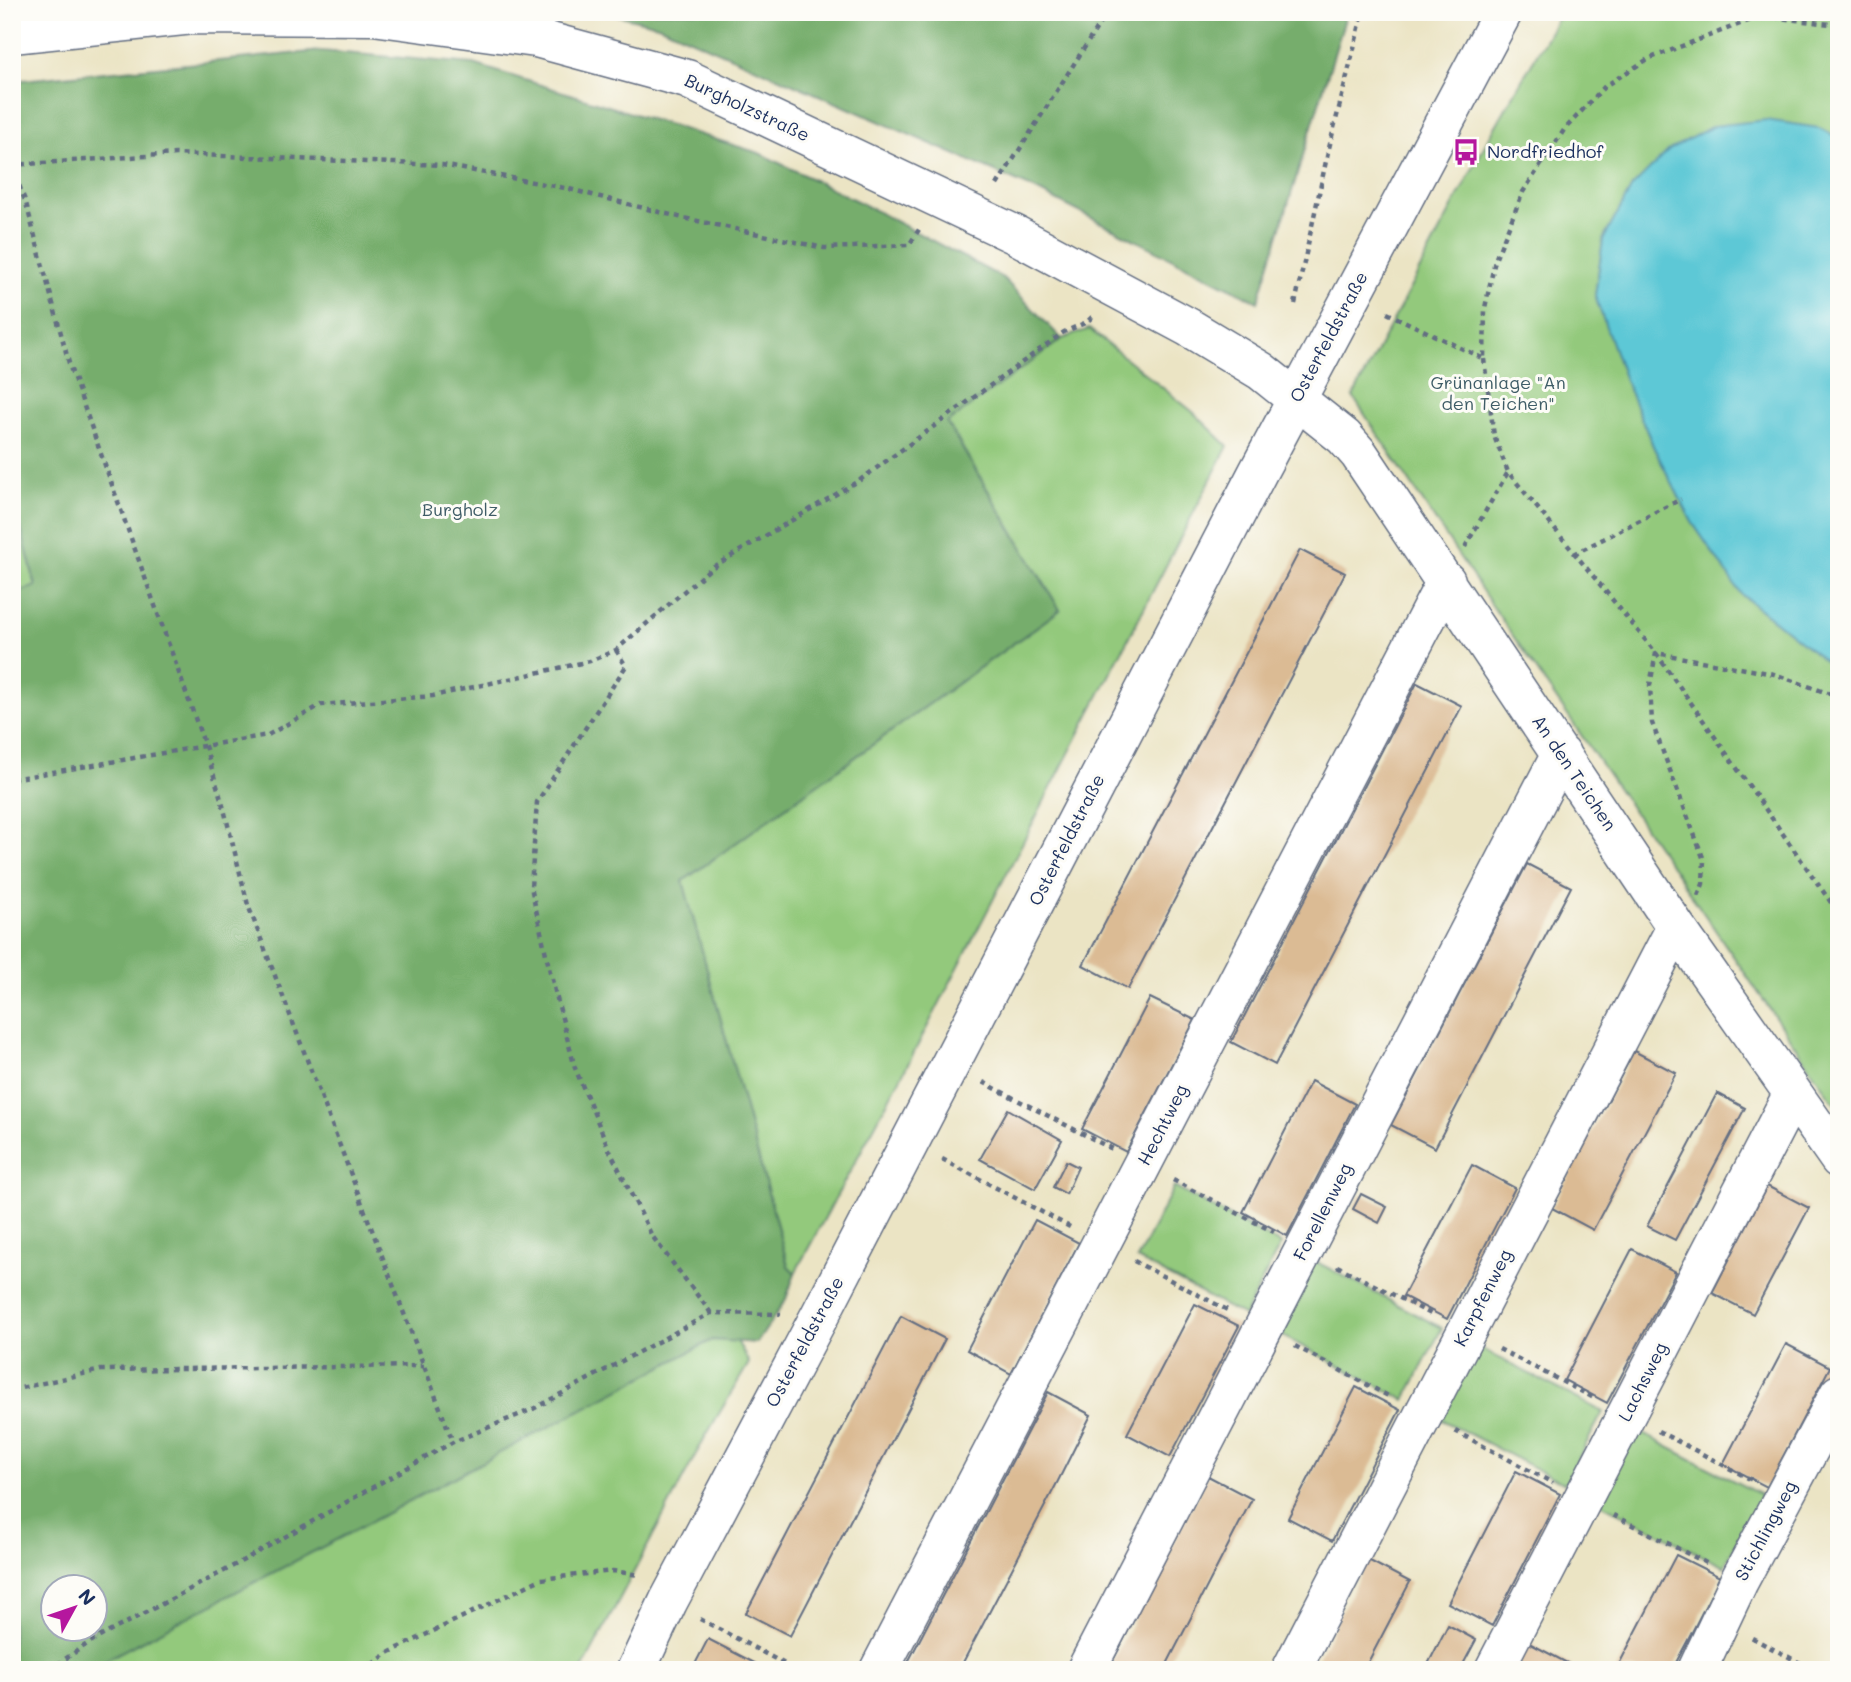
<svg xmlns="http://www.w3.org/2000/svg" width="1851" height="1682" font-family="Mali,sans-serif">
<rect width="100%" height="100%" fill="#fdfcf7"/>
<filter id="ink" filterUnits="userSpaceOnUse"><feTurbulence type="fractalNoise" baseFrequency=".0143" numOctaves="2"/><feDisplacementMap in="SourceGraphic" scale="14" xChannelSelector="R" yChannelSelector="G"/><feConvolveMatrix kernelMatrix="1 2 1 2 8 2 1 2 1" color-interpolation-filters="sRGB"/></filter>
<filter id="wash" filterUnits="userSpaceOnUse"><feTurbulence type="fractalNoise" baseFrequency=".00686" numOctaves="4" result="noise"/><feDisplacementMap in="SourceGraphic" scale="28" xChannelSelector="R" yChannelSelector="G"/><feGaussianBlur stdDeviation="1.57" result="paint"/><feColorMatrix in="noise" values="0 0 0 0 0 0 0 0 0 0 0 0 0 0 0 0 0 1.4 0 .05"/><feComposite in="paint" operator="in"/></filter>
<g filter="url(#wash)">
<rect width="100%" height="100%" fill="#ebe4c4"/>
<path fill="#93c97c" stroke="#577c6d" stroke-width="2" d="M 1561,12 L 1839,12 L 1839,138 L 1819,128 L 1632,187 L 1603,240 L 1595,296 L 1625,380 L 1654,448 L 1692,522 L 1741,594 L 1839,672 L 1839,1110 L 1491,604 L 1353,397 L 1486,143 Z
M 1089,329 L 1193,412 L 1228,446 L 907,1066 L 795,1273 L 788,1266 L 683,881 L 1060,610 L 947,422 L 1062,339 Z
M 12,494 L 36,587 L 12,594 Z
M 1174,1187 L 1281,1244 L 1244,1316 L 1137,1259 Z
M 1309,1258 L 1442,1328 L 1405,1400 L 1271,1330 Z
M 712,1340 L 737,1341 L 749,1363 L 704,1439 L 582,1670 L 91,1670 L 109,1658 Z
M 1468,1342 L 1603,1412 L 1565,1484 L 1431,1414 Z
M 1626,1425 L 1761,1495 L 1724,1567 L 1589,1497 Z"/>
<path fill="#76ad6c" stroke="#486e65" stroke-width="2" fill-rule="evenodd" d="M 604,12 L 1347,12 L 1258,302 L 1032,188 L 658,25 Z
M 321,51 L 474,64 L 759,153 L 861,203 L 1003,278 L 1062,339 L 947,423 L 1060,610 L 683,881 L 788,1266 L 795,1273 L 786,1299 L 757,1343 L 712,1340 L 359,1528 L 109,1658 L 91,1670 L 12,1670 L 12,594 L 36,586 L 12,494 L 12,81 ZM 52,1588 L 94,1588 L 94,1630 L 52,1630 Z"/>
<path fill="#5dc8d6" stroke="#3c7c9a" stroke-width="2" d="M 1766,120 L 1819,128 L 1839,138 L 1839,672 L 1741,594 L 1692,522 L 1654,448 L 1625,380 L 1595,296 L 1603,240 L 1632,187 L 1669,150 L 1713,126 Z"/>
<g id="blocks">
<path fill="#dbbb94" d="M 1300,550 L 1345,573 L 1128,989 L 1083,965 Z
M 1417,683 L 1462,706 L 1275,1065 L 1231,1042 Z
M 1527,864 L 1571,887 L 1435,1148 L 1391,1125 Z
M 1150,998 L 1195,1020 L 1126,1152 L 1082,1129 Z
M 1634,1051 L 1676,1073 L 1593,1230 L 1552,1208 Z
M 1311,1081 L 1355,1104 L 1287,1236 L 1243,1212 Z
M 1717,1093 L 1745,1108 L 1675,1240 L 1647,1226 Z
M 1008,1109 L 1062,1140 L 1035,1189 L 980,1159 Z
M 1066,1161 L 1078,1167 L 1066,1194 L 1053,1187 Z
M 1472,1165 L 1515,1188 L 1447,1319 L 1403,1296 Z
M 1767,1186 L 1809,1208 L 1753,1314 L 1712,1293 Z
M 1361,1194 L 1387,1207 L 1379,1223 L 1353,1209 Z
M 1035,1220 L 1079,1243 L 1011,1374 L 967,1350 Z
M 1632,1249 L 1676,1272 L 1607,1403 L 1564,1380 Z
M 1195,1304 L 1239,1326 L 1170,1457 L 1127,1434 Z
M 901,1316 L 945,1339 L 790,1636 L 746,1613 Z
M 1786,1344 L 1830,1367 L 1767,1487 L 1723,1464 Z
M 1356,1387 L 1400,1410 L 1332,1541 L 1288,1518 Z
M 1048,1392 L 1091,1415 L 1058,1481 L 959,1670 L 904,1670 Z
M 1516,1471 L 1560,1494 L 1492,1626 L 1448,1603 Z
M 1208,1476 L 1252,1499 L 1164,1670 L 1108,1670 Z
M 1676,1555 L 1720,1577 L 1689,1638 L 1672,1670 L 1616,1670 Z
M 1368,1560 L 1410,1582 L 1364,1670 L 1312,1670 Z
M 1448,1625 L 1476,1640 L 1460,1670 L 1425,1670 Z
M 708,1639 L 768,1670 L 692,1670 Z
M 1529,1643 L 1571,1665 L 1568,1670 L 1515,1670 Z"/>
</g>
</g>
<g filter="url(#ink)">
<use href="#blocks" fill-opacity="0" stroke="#646e82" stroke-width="2"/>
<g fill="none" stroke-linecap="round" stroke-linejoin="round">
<defs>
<path id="minor" d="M 12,34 L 193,15 L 373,16 L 536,38 L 687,79 L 1016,235 L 1188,327 L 1261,371 L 1344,437 L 1359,454 L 1676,927 L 1839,1159
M 636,1670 L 668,1602 L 820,1315 L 1258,472 L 1503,12
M 879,1670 L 1446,581
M 1086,1670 L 1561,754
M 1291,1670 L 1676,927
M 1494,1670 L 1792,1095
M 1697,1670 L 1739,1581 L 1839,1394"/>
</defs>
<use href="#minor" stroke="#646e82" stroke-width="41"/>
<path stroke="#646e82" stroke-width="4.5" stroke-dasharray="5 5" stroke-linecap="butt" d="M 12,165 L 175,154 L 442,165 L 565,188 L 679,217 L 824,248 L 909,245 L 920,228
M 12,167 L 26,203 L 70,367 L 205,746 L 224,809 L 248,905 L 453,1442
M 997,185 L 1107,12
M 1295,304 L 1328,152 L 1363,12
M 1387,313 L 1484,359 L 1485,308 L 1495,260 L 1523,192 L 1564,130 L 1605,86 L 1648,59 L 1761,16 L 1830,24 L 1839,27
M 1484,359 L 1494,436 L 1508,472 L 1656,653 L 1839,914
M 1465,547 L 1508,472
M 1574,554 L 1681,499
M 616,650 L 626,666 L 537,802 L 531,887 L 550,972 L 575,1068 L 609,1149 L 652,1236 L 711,1313
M 12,779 L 268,735 L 321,705 L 433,696 L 590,661 L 616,650 L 711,568 L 860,480 L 1064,332 L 1087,322 L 1094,315
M 1698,896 L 1703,884 L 1704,860 L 1652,723 L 1650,685 L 1656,653 L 1774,674 L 1839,697
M 983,1082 L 1112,1149
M 942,1159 L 1070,1227
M 1173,1180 L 1274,1232
M 1134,1261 L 1231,1312
M 1337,1266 L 1435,1316
M 1295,1346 L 1392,1398
M 1499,1349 L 1594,1398
M 12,1390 L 101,1370 L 424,1366
M 1455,1431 L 1553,1483
M 1658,1431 L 1752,1480
M 1613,1515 L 1708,1564
M 700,1619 L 796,1670
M 1752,1638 L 1814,1670
M 49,1670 L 90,1642 L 226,1570 L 453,1442 L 533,1409 L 711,1313 L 781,1314
M 364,1670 L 390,1652 L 541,1579 L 613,1571 L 640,1575"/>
<use href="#minor" stroke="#fff" stroke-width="38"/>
</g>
</g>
<defs>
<symbol id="bus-bare" viewBox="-9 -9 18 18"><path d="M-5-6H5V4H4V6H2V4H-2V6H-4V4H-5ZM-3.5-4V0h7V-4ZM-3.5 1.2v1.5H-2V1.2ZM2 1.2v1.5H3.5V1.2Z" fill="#b5179e" stroke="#fdfcf7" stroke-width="2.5" paint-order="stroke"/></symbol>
</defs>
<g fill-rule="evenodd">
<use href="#bus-bare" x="1447" y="133" width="38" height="38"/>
</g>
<g text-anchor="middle" stroke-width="6" stroke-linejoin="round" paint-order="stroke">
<g font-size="18" fill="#1b2f5e" stroke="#fdfcf7">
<text transform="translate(747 108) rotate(25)" y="6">Burgholzstraße</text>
<text transform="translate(1329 337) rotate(-62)" y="6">Osterfeldstraße</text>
<text transform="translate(1574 773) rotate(56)" y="6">An den Teichen</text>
<text transform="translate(1067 840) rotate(-63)" y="6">Osterfeldstraße</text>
<text transform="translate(1163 1125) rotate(-63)" y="6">Hechtweg</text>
<text transform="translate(1323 1212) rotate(-63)" y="6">Forellenweg</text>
<text transform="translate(1483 1298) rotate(-63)" y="6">Karpfenweg</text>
<text transform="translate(805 1342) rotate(-62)" y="6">Osterfeldstraße</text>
<text transform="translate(1643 1382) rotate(-63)" y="6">Lachsweg</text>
<text transform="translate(1766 1531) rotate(-62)" y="6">Stichlingweg</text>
</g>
<g font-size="18" fill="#1b2f5e" stroke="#fdfcf7" text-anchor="start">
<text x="1487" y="158">Nordfriedhof</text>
</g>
<g font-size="18" fill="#3f5d67" stroke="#fdfcf7">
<text x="1498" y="389">Grünanlage "An<tspan x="1498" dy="21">den Teichen"</tspan></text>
<text x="460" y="516">Burgholz</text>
</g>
</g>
<rect width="1851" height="1682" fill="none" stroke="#fdfcf7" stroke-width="42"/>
<g transform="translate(74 1608) rotate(50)"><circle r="33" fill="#fdfcf7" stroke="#a3aaba" stroke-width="2"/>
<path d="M0-5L12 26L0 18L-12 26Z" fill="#b5179e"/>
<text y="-10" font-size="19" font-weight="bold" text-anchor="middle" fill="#1b2f5e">N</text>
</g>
</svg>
